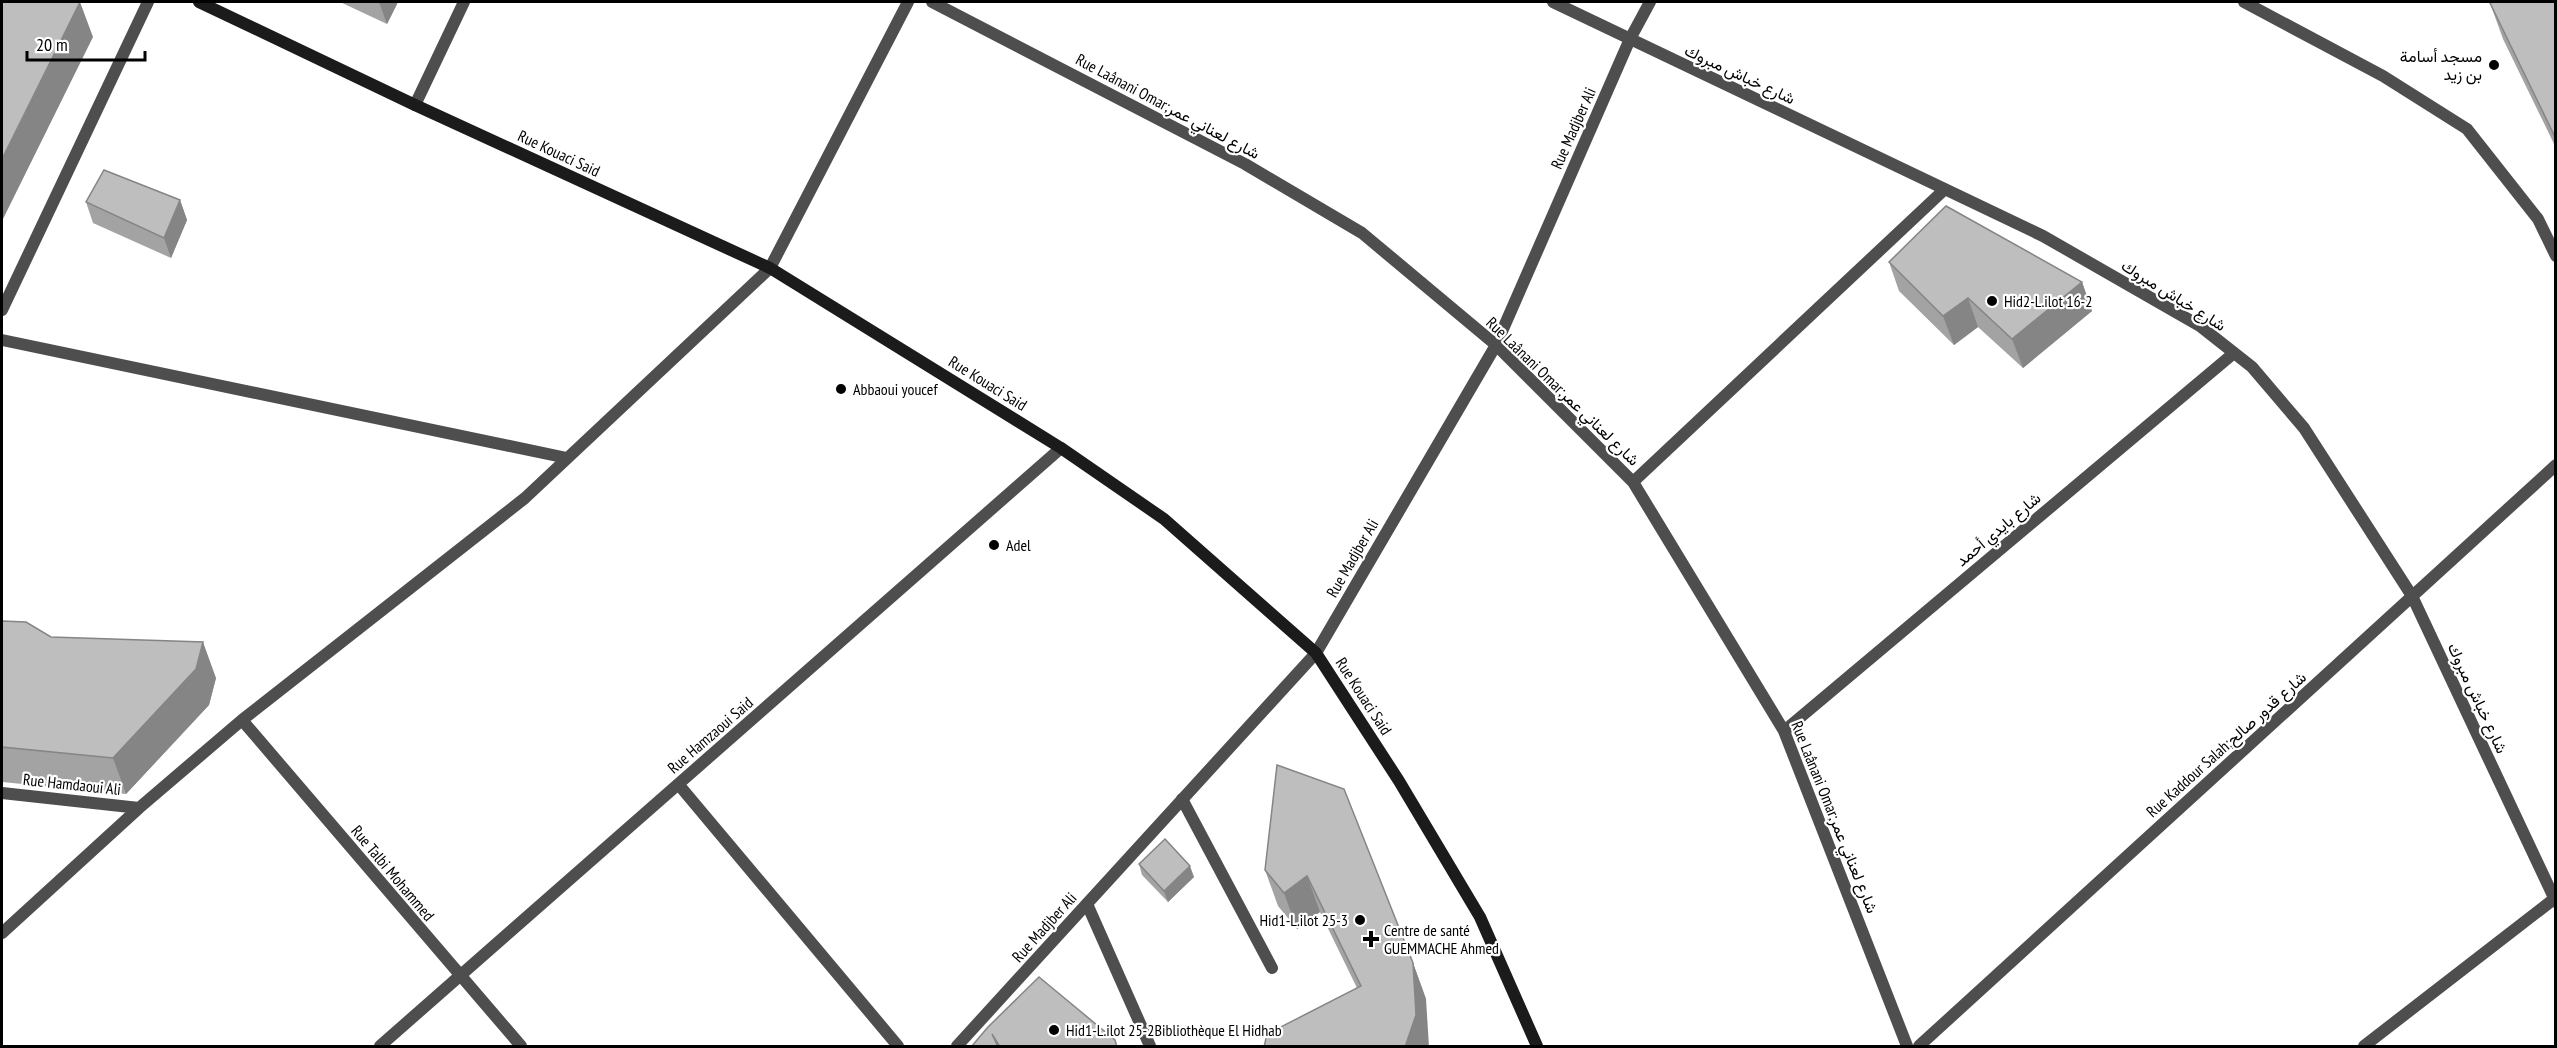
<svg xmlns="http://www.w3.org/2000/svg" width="2557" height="1048" font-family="'PT Sans Narrow',Vazirmatn,sans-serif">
<rect width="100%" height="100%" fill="#fff"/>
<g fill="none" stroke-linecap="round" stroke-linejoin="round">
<path stroke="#4e4e4e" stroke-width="12" d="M 1182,799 L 1272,968
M 1087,904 L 1150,1046"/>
<path stroke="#4e4e4e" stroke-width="12" d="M 932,2 L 1245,164 L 1362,233 L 1496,345 L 1633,482 L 1784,731 L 1907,1046
M 1553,2 L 2043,236 L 2200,326 L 2252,367 L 2304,428 L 2412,596 L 2556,902
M 2244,2 L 2383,76 L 2467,129 L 2538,219 L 2556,256
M 415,105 L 464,2
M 2,310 L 148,2
M 2,340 L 567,458
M 1633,482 L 1945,189
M 242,720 L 521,1046
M 1784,731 L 2234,353
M 679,785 L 898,1046
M 2,793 L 139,808
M 2,933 L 139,808 L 242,720 L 525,498 L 770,268 L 908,2
M 380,1046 L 1061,448
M 957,1046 L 1316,653 L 1496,345 L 1630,39 L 1650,2
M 1919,1046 L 2556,465
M 2364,1046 L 2554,899"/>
<path stroke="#1b1b1b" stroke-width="12" d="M 199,2 L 415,105 L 770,268 L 1061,448 L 1164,519 L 1316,653 L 1399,781 L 1480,917 L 1537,1046"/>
</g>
<path fill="#a3a3a3" d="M 340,2 L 398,2 L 387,24 Z
M 2556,2 L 2556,148 L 2503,39 L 2490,3 Z
M 180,200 L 187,220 L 171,258 L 93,223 L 86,202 Z
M 1889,262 L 2082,282 L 2092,311 L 2023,368 L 1978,327 L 1954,345 L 1899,291 Z
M 2,621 L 51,637 L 216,678 L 209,705 L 126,794 L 2,782 Z
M 1277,765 L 1413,963 L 1426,999 L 1357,988 L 1320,912 L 1297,929 L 1278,906 L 1265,870 Z
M 1139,864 L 1194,877 L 1168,902 L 1142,875 Z"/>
<path fill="#858585" d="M 80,2 L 93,37 L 2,221 L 2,159 Z
M 379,2 L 398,2 L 387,24 Z
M 180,200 L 187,220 L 171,258 L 164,238 Z
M 2082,282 L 2092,311 L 2023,368 L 2012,339 Z
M 1968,298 L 1978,327 L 1954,345 L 1943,316 Z
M 203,642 L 216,678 L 209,705 L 126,794 L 113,758 Z
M 1190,866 L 1194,877 L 1168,902 L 1164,891 Z
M 1307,876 L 1320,912 L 1297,929 L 1284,893 Z
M 1413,963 L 1426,999 L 1429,1047 L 1405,1047 Z"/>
<path fill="#bebebe" stroke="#858585" stroke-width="1.5" d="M 2,2 L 80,2 L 2,159 Z
M 2494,2 L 2556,2 L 2556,139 L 2490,3 Z
M 104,170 L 180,200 L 164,238 L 86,202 Z
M 1946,206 L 2082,282 L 2012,339 L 1968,298 L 1943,316 L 1889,262 Z
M 2,621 L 26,622 L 51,637 L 203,642 L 196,669 L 113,758 L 2,747 Z
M 1277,765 L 1344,789 L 1413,963 L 1416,1015 L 1405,1047 L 1264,1047 L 1267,1034 L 1361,986 L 1307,876 L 1284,893 L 1265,870 Z
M 1165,839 L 1190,866 L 1164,891 L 1139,864 Z
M 1039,977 L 1115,1040 L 1117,1047 L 1000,1047 L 992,1034 L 998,1047 L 971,1047 L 988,1027 Z"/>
<g fill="#000" stroke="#fff" stroke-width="2">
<circle cx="2494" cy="65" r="6"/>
<circle cx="1992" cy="301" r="6"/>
<circle cx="841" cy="389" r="6"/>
<circle cx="994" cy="545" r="6"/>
<circle cx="1360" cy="920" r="6"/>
<path d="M1368 930h6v6h6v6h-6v6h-6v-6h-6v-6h6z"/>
<circle cx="1054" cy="1030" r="6"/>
</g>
<g text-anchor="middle" stroke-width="4.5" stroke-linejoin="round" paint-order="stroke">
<g font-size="16" fill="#000" stroke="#fff" text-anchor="start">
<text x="2482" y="62" text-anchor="end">مسجد أسامة<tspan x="2482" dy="18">بن زيد</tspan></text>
<text x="2004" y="307">Hid2-L.ilot 16-2</text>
<text x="853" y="395">Abbaoui youcef</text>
<text x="1006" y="551">Adel</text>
<text x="1348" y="926" text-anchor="end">Hid1-L.ilot 25-3</text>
<text x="1384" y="936">Centre de santé<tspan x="1384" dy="18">GUEMMACHE Ahmed</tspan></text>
<text x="1066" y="1036">Hid1-L.ilot 25-2Bibliothèque El Hidhab</text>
</g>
<g font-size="16" fill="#000" stroke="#fff">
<text transform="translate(1740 74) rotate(25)" y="6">شارع خباش مبروك</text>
<text transform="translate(1168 106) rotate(28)" y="6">Rue Laânani Omar;شارع لعناني عمر</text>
<text transform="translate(1573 128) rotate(-66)" y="6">Rue Madjber Ali</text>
<text transform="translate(559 153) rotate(25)" y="6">Rue Kouaci Said</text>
<text transform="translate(2174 295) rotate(32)" y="6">شارع خباش مبروك</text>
<text transform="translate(988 383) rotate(32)" y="6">Rue Kouaci Said</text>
<text transform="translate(1563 391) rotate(44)" y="6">Rue Laânani Omar;شارع لعناني عمر</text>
<text transform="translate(1998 529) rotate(-40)" y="6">شارع بايدي أحمد</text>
<text transform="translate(1352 558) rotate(-60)" y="6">Rue Madjber Ali</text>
<text transform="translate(1364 696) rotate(57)" y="6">Rue Kouaci Said</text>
<text transform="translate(2478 698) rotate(65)" y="6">شارع خباش مبروك</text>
<text transform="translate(710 735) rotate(-41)" y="6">Rue Hamzaoui Said</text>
<text transform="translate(2226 744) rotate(-42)" y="6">Rue Kaddour Salah;شارع قدور صالح</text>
<text transform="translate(72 784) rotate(6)" y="6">Rue Hamdaoui Ali</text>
<text transform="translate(1835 817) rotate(68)" y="6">Rue Laânani Omar;شارع لعناني عمر</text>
<text transform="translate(393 873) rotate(50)" y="6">Rue Talbi Mohammed</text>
<text transform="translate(1044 927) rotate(-48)" y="6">Rue Madjber Ali</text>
</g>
</g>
<rect width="2557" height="1048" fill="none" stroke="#000000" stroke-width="6"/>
<path d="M27 51v9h118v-9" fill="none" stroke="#000000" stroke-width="3"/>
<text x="36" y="51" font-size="18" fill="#000000" stroke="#ffffff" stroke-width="4.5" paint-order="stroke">20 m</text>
</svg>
